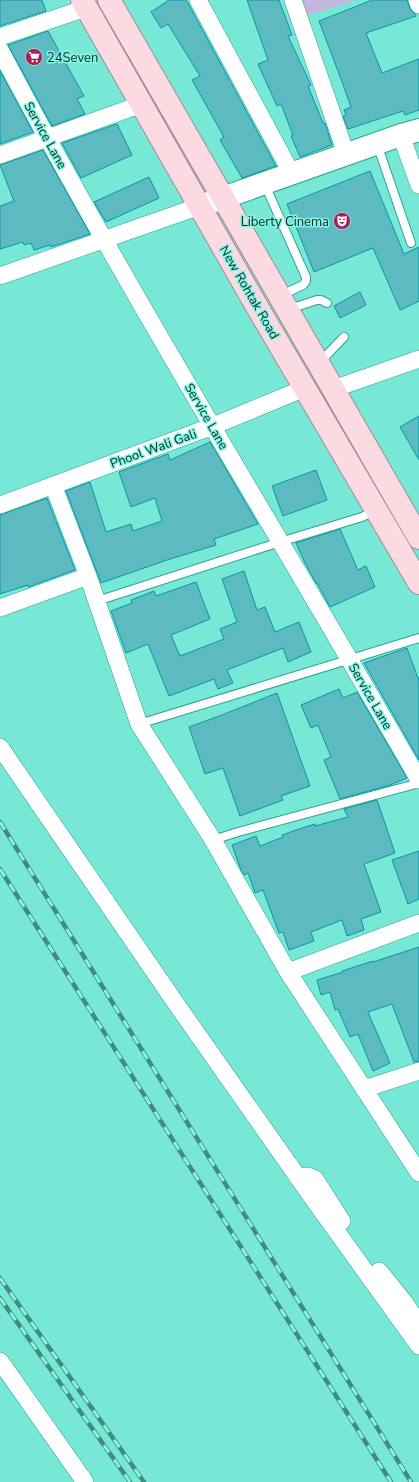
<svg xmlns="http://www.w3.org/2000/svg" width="419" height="1482" font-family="'Nunito Sans',sans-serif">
<rect width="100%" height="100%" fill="#77e7d6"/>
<path fill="#c5b6de" d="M 299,0 L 357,0 L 305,16 Z"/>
<path fill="#5dbac1" stroke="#009aa4" d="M 0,0 L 42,0 L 46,11 L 0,26 Z
M 169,0 L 186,0 L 189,5 L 276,166 L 242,178 L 220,140 L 224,137 L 192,80 L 200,76 L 168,24 L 161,28 L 151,12 Z
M 247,0 L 279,0 L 292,35 L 288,36 L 311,85 L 308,86 L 323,123 L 325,123 L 332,145 L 300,157 L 291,136 L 293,135 L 281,104 L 277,106 L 258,64 L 268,60 Z
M 372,0 L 407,0 L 410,9 L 415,14 L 416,16 L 366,33 L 382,73 L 419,59 L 419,110 L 405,115 L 403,111 L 348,129 L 343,116 L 346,115 L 344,110 L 351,107 L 341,79 L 319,21 Z
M 48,31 L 84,96 L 77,99 L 85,114 L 52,126 L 8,45 Z
M 0,71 L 33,132 L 0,144 Z
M 117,124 L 132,155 L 81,178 L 62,143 Z
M 43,150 L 90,234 L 51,247 L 50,245 L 34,250 L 31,243 L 24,245 L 23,242 L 0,249 L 0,206 L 14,201 L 0,165 Z
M 370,171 L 404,254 L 419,247 L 419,301 L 400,310 L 373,248 L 314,272 L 287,204 Z
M 149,177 L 159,198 L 106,222 L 94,202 Z
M 360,292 L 366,305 L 340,318 L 334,306 Z
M 419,416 L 419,460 L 400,427 Z
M 210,442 L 258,524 L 214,539 L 216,545 L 170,559 L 101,583 L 66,491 L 90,482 L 106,532 L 131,524 L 133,531 L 162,521 L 155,498 L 131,507 L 119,472 L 168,454 L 170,460 Z
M 316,470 L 327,500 L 283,516 L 272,486 Z
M 47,498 L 75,570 L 28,587 L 28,585 L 0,594 L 0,515 Z
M 340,529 L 358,570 L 366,566 L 375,587 L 330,607 L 317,583 L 316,583 L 305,563 L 296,543 Z
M 244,571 L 257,610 L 265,607 L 275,632 L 299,622 L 311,652 L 288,662 L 283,648 L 227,670 L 233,683 L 218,689 L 214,679 L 169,696 L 148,644 L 126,653 L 111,611 L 132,603 L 131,600 L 154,591 L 156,596 L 196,582 L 210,619 L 171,635 L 180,656 L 224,639 L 220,629 L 237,622 L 222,579 Z
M 407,648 L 419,681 L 419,760 L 364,663 Z
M 339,689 L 343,698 L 357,692 L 407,778 L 390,785 L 340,799 L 324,760 L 331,757 L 318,725 L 311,728 L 301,705 Z
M 277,693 L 310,786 L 281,796 L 283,800 L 240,816 L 223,768 L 205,774 L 189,727 L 222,715 Z
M 377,800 L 395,853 L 364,864 L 381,912 L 361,919 L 364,930 L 347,936 L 342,920 L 311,932 L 314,941 L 289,950 L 283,932 L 279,933 L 263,890 L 255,893 L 248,873 L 244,875 L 241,870 L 232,845 L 256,836 L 260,846 L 283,837 L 282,835 L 302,828 L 315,824 L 315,826 L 348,817 L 344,809 Z
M 419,851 L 419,899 L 408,904 L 392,860 Z
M 419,947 L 419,1061 L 414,1062 L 392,1004 L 368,1012 L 390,1063 L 373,1071 L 358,1034 L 350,1037 L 338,1009 L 335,1010 L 330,992 L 321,995 L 317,980 L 343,972 L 342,971 L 373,961 L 373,962 Z"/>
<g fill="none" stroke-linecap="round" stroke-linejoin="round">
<defs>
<path id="lane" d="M 377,144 L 411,243
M 265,185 L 306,277 L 306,281 L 303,285 L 279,296
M 289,309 L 317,300 L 321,300 L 327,303
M 320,362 L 344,337
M 97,601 L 280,542 L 362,517 L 376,510
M 139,724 L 419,638
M 213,840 L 238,832 L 419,783"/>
<path id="street" d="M 198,0 L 292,174
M 293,0 L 346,154
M 417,0 L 419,5
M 0,37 L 86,8
M 0,50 C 131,298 280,536 419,780
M 401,135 L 419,185
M 0,155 L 142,104
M 0,276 L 200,206
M 333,389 L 419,359
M 53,485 L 88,576
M 0,505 L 213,426 L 305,388
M 0,608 L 88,576 L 139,724 L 213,840 L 288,972 L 419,1173
M 0,747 L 177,1005 L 314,1200 L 419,1346
M 288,972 L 419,923
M 364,1089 L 419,1071
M 297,1177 L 308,1176 L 315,1179 L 342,1221
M 379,1271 L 405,1303 L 419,1324
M 0,1361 L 85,1482"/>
<path id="secondary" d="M 200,206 L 401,135 L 419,130"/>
<path id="primary" d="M 82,0 L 256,305 L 419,583
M 109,0 L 419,538"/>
</defs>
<use href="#lane" stroke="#29a494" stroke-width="10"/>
<use href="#street" stroke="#29a494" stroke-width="18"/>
<use href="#secondary" stroke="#29a494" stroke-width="24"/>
<use href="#primary" stroke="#a58d94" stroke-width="24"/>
<use href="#lane" stroke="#fff" stroke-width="8"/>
<use href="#street" stroke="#fff" stroke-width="17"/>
<use href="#secondary" stroke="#fff" stroke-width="22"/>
<use href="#primary" stroke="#fcdae2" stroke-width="22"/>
<defs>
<path id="rail" d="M 0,822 L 411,1482
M 0,869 L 391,1482
M 0,1278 L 144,1482
M 0,1298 L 130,1482"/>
</defs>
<use href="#rail" stroke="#408c81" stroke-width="4.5"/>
<use href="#rail" stroke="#85f5e3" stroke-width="3" stroke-dasharray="9" stroke-linecap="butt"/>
</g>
<defs>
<symbol id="supermarket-disc" viewBox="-11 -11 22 22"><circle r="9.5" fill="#ac1e59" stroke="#85f5e3"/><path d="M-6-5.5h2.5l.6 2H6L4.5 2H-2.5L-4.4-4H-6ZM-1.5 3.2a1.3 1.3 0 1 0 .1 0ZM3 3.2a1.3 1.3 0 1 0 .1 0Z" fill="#fff"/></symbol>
<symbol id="theatre-disc" viewBox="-11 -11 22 22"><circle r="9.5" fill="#ac1e59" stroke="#85f5e3"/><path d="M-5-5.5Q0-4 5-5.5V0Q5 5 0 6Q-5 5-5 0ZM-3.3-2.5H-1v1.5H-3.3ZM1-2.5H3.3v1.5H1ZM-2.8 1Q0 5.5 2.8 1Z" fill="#fff"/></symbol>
</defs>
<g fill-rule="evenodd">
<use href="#supermarket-disc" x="24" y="47" width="20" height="20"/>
<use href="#theatre-disc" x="332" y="211" width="20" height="20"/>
</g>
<g text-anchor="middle" stroke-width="3" stroke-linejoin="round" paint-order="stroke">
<g font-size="13" fill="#062c27" stroke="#85f5e3" text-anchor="start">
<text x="47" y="62">24Seven</text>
<text x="329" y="226" text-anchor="end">Liberty Cinema</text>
</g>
<g font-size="13" fill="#062c27" stroke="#85f5e3">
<text transform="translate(46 135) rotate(61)" y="5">Service Lane</text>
<text transform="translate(250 292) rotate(60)" y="5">New Rohtak Road</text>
<text transform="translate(207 416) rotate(60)" y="5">Service Lane</text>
<text transform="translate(153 448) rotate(-20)" y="5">Phool Wali Gali</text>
<text transform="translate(371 696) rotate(60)" y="5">Service Lane</text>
</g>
</g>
</svg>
